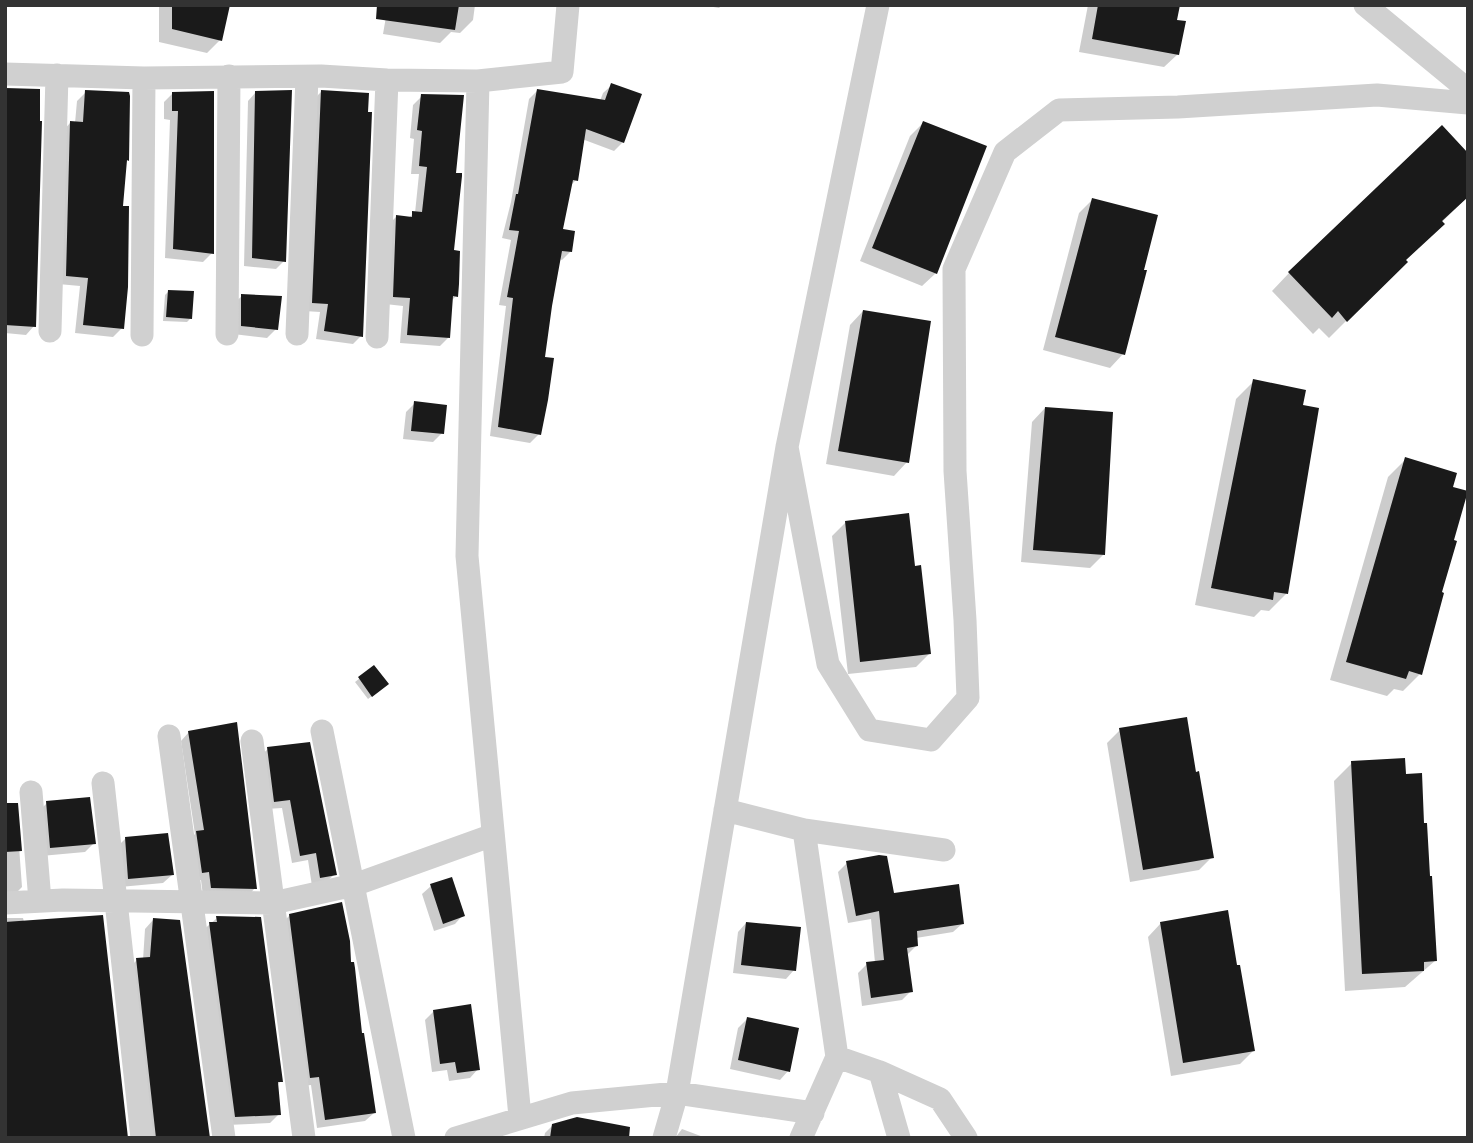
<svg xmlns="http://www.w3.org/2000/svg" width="1473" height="1143" font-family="'Roboto Condensed',sans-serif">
<rect width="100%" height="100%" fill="#fff"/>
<path fill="#0003" d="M 159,5 L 228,5 L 220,40 L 207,53 L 159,42 Z
M 388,5 L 475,5 L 473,20 L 460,33 L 451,32 L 440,43 L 383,34 Z
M 702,5 L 722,5 L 719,8 Z
M 1088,5 L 1178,5 L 1175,21 L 1178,54 L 1164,67 L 1079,52 Z
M 612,85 L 623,142 L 614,151 L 582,139 L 576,180 L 570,186 L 561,230 L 571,251 L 562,260 L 559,259 L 543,358 L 539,434 L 530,443 L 490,436 L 506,306 L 499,305 L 511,240 L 502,238 L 511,202 L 529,99 L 537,91 L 600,101 L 603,93 Z
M 5,90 L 34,326 L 26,335 L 5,333 Z
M 86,92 L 128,160 L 126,162 L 121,207 L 122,328 L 113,337 L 75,333 L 80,286 L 58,284 L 62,132 L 70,123 L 75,123 L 77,101 Z
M 256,92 L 284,261 L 276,269 L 244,266 L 248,101 Z
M 321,92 L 361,336 L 353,344 L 316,339 L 320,312 L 304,311 L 313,100 Z
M 173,93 L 212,93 L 212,253 L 203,262 L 165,258 L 170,120 L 164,119 L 164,102 Z
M 422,96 L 454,174 L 452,252 L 456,296 L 450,302 L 448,338 L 440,346 L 400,343 L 403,306 L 385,304 L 388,225 L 396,217 L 408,218 L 415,213 L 419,174 L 411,174 L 414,139 L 410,138 L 413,105 Z
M 923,123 L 936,273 L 922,286 L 860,261 L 910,136 Z
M 1468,196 L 1404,260 L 1405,262 L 1329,338 L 1319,328 L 1313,334 L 1272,291 L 1289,273 Z
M 1092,200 L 1142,271 L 1123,354 L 1110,368 L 1043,350 L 1079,213 Z
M 169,291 L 191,318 L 187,322 L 163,321 L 165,295 Z
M 242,296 L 276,329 L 267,338 L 233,334 L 233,304 Z
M 863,311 L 907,462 L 894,476 L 826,464 L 850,325 Z
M 1254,381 L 1286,594 L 1269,611 L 1261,610 L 1254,617 L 1195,605 L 1236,399 Z
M 415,403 L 442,433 L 433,442 L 403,439 L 406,412 Z
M 1045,408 L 1103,555 L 1090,568 L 1021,562 L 1032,422 Z
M 1406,459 L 1451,488 L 1452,541 L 1420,674 L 1403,691 L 1394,689 L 1387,696 L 1330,680 L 1388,477 Z
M 846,522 L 914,568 L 929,654 L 916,667 L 848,674 L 832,536 Z
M 374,667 L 383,688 L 368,699 L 355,682 Z
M 1120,730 L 1194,774 L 1212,857 L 1199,870 L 1130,882 L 1107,743 Z
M 189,732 L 255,888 L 247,897 L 203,896 L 201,880 L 194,881 L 188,841 L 195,834 L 181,741 Z
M 268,749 L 335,874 L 326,882 L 312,886 L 308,860 L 292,863 L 282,808 L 266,809 L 259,757 Z
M 1352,763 L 1404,775 L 1423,825 L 1436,960 L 1405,987 L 1345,991 L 1334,781 Z
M 47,803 L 94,843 L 85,852 L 41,856 L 38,812 Z
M 5,805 L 16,805 L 22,887 L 13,896 L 5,897 Z
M 126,838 L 172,875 L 163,883 L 120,887 L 117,847 Z
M 847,863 L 893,895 L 962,924 L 953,932 L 916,938 L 916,946 L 908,954 L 911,991 L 902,1000 L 862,1006 L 858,973 L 867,964 L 875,963 L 871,919 L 848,923 L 838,872 Z
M 451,879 L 463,915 L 455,924 L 434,931 L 422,894 L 431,886 Z
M 290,915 L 360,1035 L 374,1113 L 365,1121 L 317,1128 L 311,1085 L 302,1086 L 281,924 Z
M 5,918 L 23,918 L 24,922 L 5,1138 Z
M 217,918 L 281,1081 L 277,1085 L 279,1114 L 270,1123 L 227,1125 L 201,932 Z
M 153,920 L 208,1138 L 147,1138 L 128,969 L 137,960 L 143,960 L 145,929 Z
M 746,923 L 794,970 L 786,979 L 733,973 L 738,932 Z
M 1161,923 L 1253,1051 L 1240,1064 L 1171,1076 L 1148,937 Z
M 434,1011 L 478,1069 L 470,1078 L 449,1081 L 447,1070 L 432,1072 L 425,1020 Z
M 747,1019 L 788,1071 L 780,1080 L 730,1069 L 738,1028 Z
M 553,1125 L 606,1138 L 544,1138 L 545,1133 Z
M 682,1129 L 706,1138 L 675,1138 Z"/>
<path fill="#1a1a1a" d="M 172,5 L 230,5 L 222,41 L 172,29 Z
M 377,5 L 459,5 L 455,30 L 376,19 Z
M 1098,5 L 1180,5 L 1177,20 L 1186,21 L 1179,55 L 1092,39 Z
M 611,83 L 642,94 L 624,143 L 586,129 L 578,181 L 573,180 L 563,229 L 575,231 L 572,252 L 562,251 L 552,306 L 545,357 L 554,358 L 548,400 L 541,435 L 498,427 L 513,298 L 507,297 L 519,231 L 509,230 L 516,194 L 518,194 L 537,89 L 605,100 Z
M 5,88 L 40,89 L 40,121 L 42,121 L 36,327 L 5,325 Z
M 85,90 L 129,92 L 130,96 L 129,161 L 127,160 L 123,206 L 129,206 L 128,287 L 124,329 L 83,325 L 88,278 L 66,276 L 70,121 L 83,122 Z
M 292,90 L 286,262 L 252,258 L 255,91 Z
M 321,90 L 369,93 L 368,112 L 372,112 L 363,337 L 324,331 L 328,304 L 312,303 Z
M 214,91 L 214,254 L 173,249 L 178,111 L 172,111 L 172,92 Z
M 421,94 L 464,95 L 456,173 L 462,173 L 462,176 L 454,250 L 460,251 L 459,284 L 458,297 L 453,296 L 450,338 L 407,335 L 410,298 L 393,297 L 396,215 L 412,217 L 412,211 L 422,212 L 427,167 L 419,166 L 422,131 L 417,130 Z
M 923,121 L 987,146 L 937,274 L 872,248 Z
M 1442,125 L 1468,153 L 1468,197 L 1442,221 L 1445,224 L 1406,260 L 1408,262 L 1347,322 L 1338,311 L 1332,318 L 1288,272 Z
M 1092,198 L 1158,215 L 1144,270 L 1147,270 L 1125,355 L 1055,337 Z
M 168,290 L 194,291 L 192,319 L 166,317 Z
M 241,294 L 282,296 L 278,330 L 241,326 Z
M 863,310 L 931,321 L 909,463 L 838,451 Z
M 1253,379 L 1306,390 L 1303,405 L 1319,408 L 1288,594 L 1274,592 L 1273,600 L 1211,588 Z
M 414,401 L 447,405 L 444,434 L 411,431 Z
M 1045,407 L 1113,412 L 1105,555 L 1033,550 Z
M 1405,457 L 1457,473 L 1453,487 L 1468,491 L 1454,540 L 1457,541 L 1442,592 L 1444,593 L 1422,675 L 1409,671 L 1406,679 L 1346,662 Z
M 909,513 L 915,566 L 921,565 L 931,654 L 860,662 L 845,521 Z
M 374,665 L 389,684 L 372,697 L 358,677 Z
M 1187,717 L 1196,772 L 1199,771 L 1214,858 L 1143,870 L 1119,728 Z
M 237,722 L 257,889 L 211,888 L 209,872 L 202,873 L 196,831 L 204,830 L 188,731 Z
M 310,742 L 337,875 L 320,878 L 316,853 L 300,856 L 290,800 L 274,802 L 267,747 Z
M 1405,758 L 1406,774 L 1422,773 L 1424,823 L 1427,823 L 1430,876 L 1432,876 L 1437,961 L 1424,962 L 1424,971 L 1362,974 L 1351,761 Z
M 90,797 L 96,844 L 50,848 L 46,801 Z
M 5,803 L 18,803 L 22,851 L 5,852 Z
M 168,833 L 174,875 L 128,879 L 125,837 Z
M 879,855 L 887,856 L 894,893 L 959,884 L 964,924 L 917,931 L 918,946 L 907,948 L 913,992 L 871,998 L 866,962 L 884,960 L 879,911 L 856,916 L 846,861 Z
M 452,877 L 465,916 L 443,924 L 430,884 Z
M 342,902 L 350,941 L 351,962 L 354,962 L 355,968 L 362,1033 L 364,1033 L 376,1113 L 325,1120 L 319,1077 L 310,1078 L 289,914 Z
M 1228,910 L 1237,965 L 1240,965 L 1255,1051 L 1183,1063 L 1160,922 Z
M 103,915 L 128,1138 L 5,1138 L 5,922 Z
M 216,916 L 261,917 L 283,1082 L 278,1082 L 281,1115 L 235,1117 L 209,922 L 217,922 Z
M 153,918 L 180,920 L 210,1138 L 156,1138 L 136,958 L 150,957 Z
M 746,922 L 801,927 L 796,971 L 741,965 Z
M 471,1004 L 480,1070 L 457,1073 L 455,1062 L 440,1064 L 433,1010 Z
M 747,1017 L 799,1028 L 790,1072 L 738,1060 Z
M 577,1117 L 630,1127 L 629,1138 L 550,1138 L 552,1124 Z"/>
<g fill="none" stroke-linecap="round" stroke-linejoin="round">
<path stroke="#d0d0d0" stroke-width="23" d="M 1365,5 L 1468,90
M 5,74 L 144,78 L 321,76 L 387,80 L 478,81
M 50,331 L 57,75
M 227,334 L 229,76
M 297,334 L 307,77
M 142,335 L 144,78
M 377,337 L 387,80
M 787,447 L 828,664 L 869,730 L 931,740 L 968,698 L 965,620 L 955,471 L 954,269 L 1005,152 L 1059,110 L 1178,107 L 1377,95 L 1468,103
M 322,731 L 404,1138
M 169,736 L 224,1138
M 252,741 L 304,1138
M 103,783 L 142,1138
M 31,792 L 40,901
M 725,810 L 804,830 L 944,850
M 5,903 L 63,900 L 273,903 L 354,885 L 493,835
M 837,1057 L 880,1072 L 940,1099 L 966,1138
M 880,1072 L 899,1138
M 520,1117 L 467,556 L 478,81 L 562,72 L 568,5
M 456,1138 L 572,1103 L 677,1093 L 813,1113
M 664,1138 L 677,1093 L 787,447 L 878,5
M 801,1138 L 837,1057 L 804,830"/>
</g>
<rect width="1473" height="1143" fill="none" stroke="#333333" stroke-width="14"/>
</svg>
